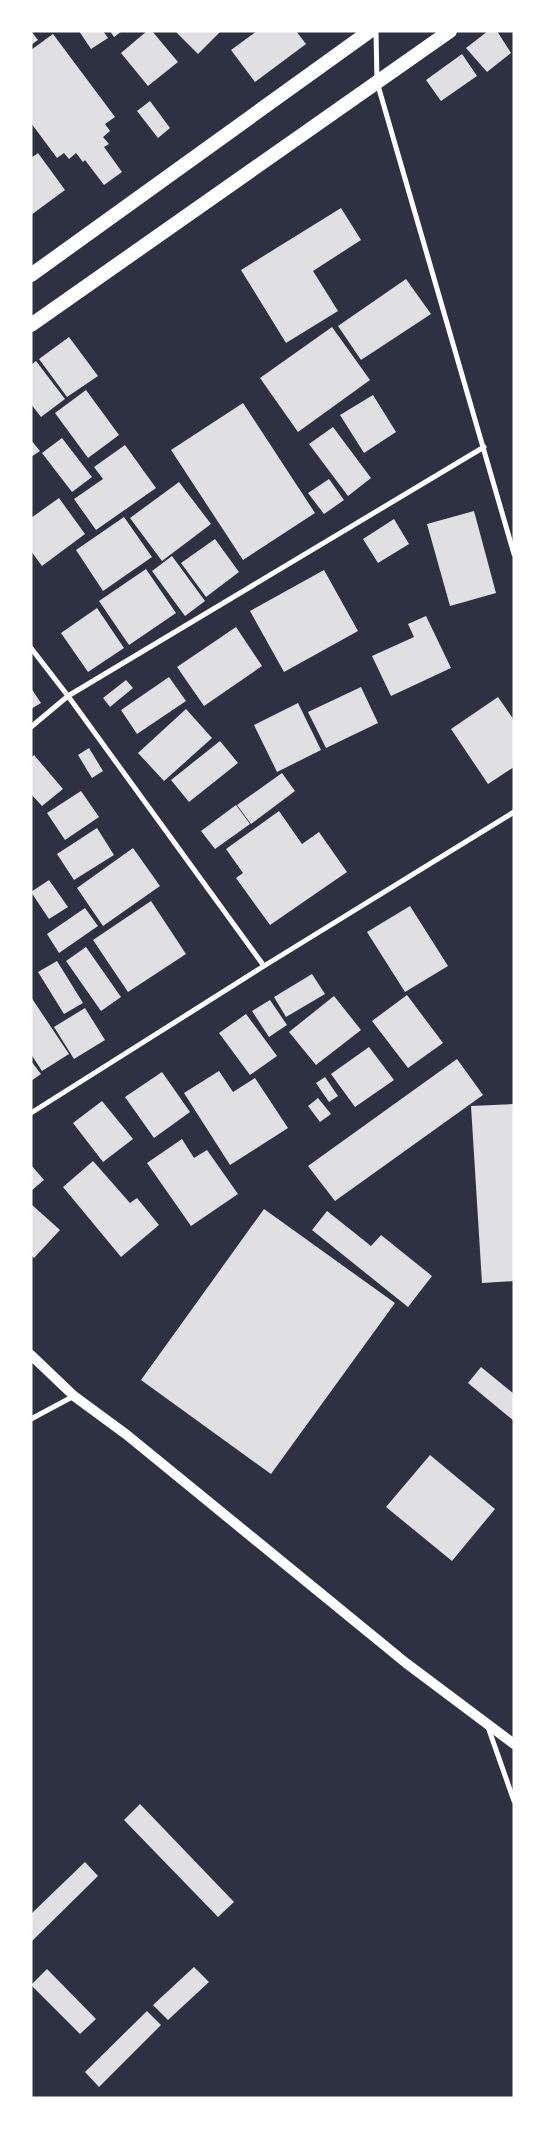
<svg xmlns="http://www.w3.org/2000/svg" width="545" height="2129" font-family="'Times New Roman',serif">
<rect width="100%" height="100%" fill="#2d3142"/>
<path fill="#e0e0e3" d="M 31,31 L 38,40 L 31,45 Z
M 79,31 L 103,31 L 108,38 L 91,49 Z
M 110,31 L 122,31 L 114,37 Z
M 147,31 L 152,31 L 178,62 L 148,86 L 121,53 Z
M 175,31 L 221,31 L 198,54 Z
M 257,31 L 296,31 L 306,44 L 255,82 L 231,50 Z
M 488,31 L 497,31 L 511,53 L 487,72 L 466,48 Z
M 53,34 L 115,117 L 105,124 L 110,131 L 103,137 L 109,144 L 104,147 L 122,172 L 104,185 L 85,160 L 83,162 L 76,153 L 69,159 L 64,153 L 57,158 L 31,123 L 31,50 Z
M 462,54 L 477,76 L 441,101 L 426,80 Z
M 150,101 L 170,128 L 158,138 L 137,111 Z
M 38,153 L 65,190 L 31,215 L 31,158 Z
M 341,208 L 361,240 L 313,271 L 338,311 L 286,343 L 241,270 Z
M 406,279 L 431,314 L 361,360 L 338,326 Z
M 332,327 L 370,380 L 298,432 L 260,378 Z
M 69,337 L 98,376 L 67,397 L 39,359 Z
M 36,361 L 65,399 L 41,417 L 31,404 L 31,365 Z
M 86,390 L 119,435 L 88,458 L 55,413 Z
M 373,395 L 396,432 L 364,453 L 340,415 Z
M 243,403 L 315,513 L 243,560 L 171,450 Z
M 333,427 L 371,478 L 348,496 L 309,444 Z
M 62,438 L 92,477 L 72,492 L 42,453 Z
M 31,440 L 40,451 L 31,457 Z
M 125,445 L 156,488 L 96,530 L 74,499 L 103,479 L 94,467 Z
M 329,479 L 344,500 L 324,514 L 308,493 Z
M 179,482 L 211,524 L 162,561 L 130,518 Z
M 59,498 L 85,534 L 42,566 L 31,551 L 31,518 Z
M 474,511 L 496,593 L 450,606 L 427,524 Z
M 124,517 L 152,557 L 103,591 L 76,550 Z
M 394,519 L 409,544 L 378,563 L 363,539 Z
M 215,539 L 239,572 L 206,597 L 181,563 Z
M 172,556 L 205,601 L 185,616 L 152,571 Z
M 146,569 L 176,613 L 129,645 L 99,601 Z
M 324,570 L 358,631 L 284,672 L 250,611 Z
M 97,608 L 124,648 L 88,672 L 61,633 Z
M 426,616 L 451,668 L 391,696 L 372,656 L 414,637 L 408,624 Z
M 236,627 L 262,666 L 204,706 L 177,667 Z
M 169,677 L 186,701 L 137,734 L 121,710 Z
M 126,680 L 133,688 L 110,707 L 103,698 Z
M 361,687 L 378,723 L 326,748 L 308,712 Z
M 31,688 L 41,703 L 31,709 Z
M 498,697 L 514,720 L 514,767 L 488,784 L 451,729 Z
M 298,703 L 321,750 L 277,772 L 254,725 Z
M 186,709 L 212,738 L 164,781 L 138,753 Z
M 220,741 L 238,763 L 189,802 L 171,780 Z
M 89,748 L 103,771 L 92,778 L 78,755 Z
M 34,755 L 63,789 L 42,806 L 31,794 L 31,758 Z
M 282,773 L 295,791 L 251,824 L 237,805 Z
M 81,791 L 99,817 L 65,840 L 47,813 Z
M 236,805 L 250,824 L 215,849 L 201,831 Z
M 279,811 L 302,844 L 319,832 L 347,872 L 270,925 L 236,878 L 243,873 L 226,849 Z
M 97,828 L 114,855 L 74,880 L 57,854 Z
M 133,848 L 160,886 L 103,926 L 77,888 Z
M 49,880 L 68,907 L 49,919 L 31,892 Z
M 151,901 L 186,954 L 128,992 L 93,940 Z
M 410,906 L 448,966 L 405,992 L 367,932 Z
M 85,908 L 98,926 L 59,953 L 47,934 Z
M 86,947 L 121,997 L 101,1011 L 66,961 Z
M 57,961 L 83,1003 L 64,1014 L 38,972 Z
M 312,974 L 325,994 L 286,1017 L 274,997 Z
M 407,995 L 443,1043 L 408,1068 L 372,1021 Z
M 334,996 L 361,1030 L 316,1065 L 289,1032 Z
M 31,997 L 69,1054 L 42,1071 L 31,1054 Z
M 270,1000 L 287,1025 L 269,1037 L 252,1011 Z
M 85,1008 L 105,1040 L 74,1059 L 54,1027 Z
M 246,1014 L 277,1056 L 250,1075 L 219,1033 Z
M 369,1047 L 394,1080 L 355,1107 L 331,1074 Z
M 457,1059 L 483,1095 L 335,1201 L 308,1166 Z
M 31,1061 L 41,1074 L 31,1081 Z
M 219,1071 L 233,1092 L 255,1078 L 288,1128 L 230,1165 L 184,1093 Z
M 162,1072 L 190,1112 L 154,1138 L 125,1097 Z
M 325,1077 L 338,1096 L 329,1102 L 316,1083 Z
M 318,1098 L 331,1114 L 320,1122 L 308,1106 Z
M 102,1101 L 133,1139 L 103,1162 L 73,1123 Z
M 514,1104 L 514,1281 L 482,1283 L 471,1106 Z
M 182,1139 L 194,1158 L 207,1150 L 238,1194 L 191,1226 L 147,1163 Z
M 93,1161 L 130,1203 L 137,1198 L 159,1225 L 121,1257 L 63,1187 Z
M 31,1165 L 44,1180 L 31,1191 Z
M 31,1204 L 60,1230 L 34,1258 L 31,1255 Z
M 264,1209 L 395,1303 L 271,1474 L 141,1380 Z
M 327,1211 L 371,1246 L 381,1235 L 432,1276 L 408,1307 L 312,1230 Z
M 481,1367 L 514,1394 L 514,1421 L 468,1383 Z
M 430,1455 L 495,1509 L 452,1561 L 386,1507 Z
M 140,1804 L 234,1902 L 218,1917 L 124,1820 Z
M 85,1862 L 98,1876 L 31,1942 L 31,1914 Z
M 194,1967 L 209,1982 L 168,2020 L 153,2005 Z
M 47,1969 L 96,2019 L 80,2034 L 31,1985 Z
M 147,2011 L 161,2025 L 99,2087 L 85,2072 Z"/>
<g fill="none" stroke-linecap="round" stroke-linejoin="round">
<path stroke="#fff" stroke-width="5" d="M 376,31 L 377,82 L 514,554
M 31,648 L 68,696 L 264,966
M 31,727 L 68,696 L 484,447
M 31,1113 L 264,966 L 514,812
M 31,1419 L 74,1396
M 488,1727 L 514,1801"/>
<path stroke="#fff" stroke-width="10" d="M 31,1355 L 74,1396 L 127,1435 L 406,1663 L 514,1744"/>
<path stroke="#fff" stroke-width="14" d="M 31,275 L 370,31
M 31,325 L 450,31"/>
</g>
<rect width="545" height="2129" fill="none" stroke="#ffffff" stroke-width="65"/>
</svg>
